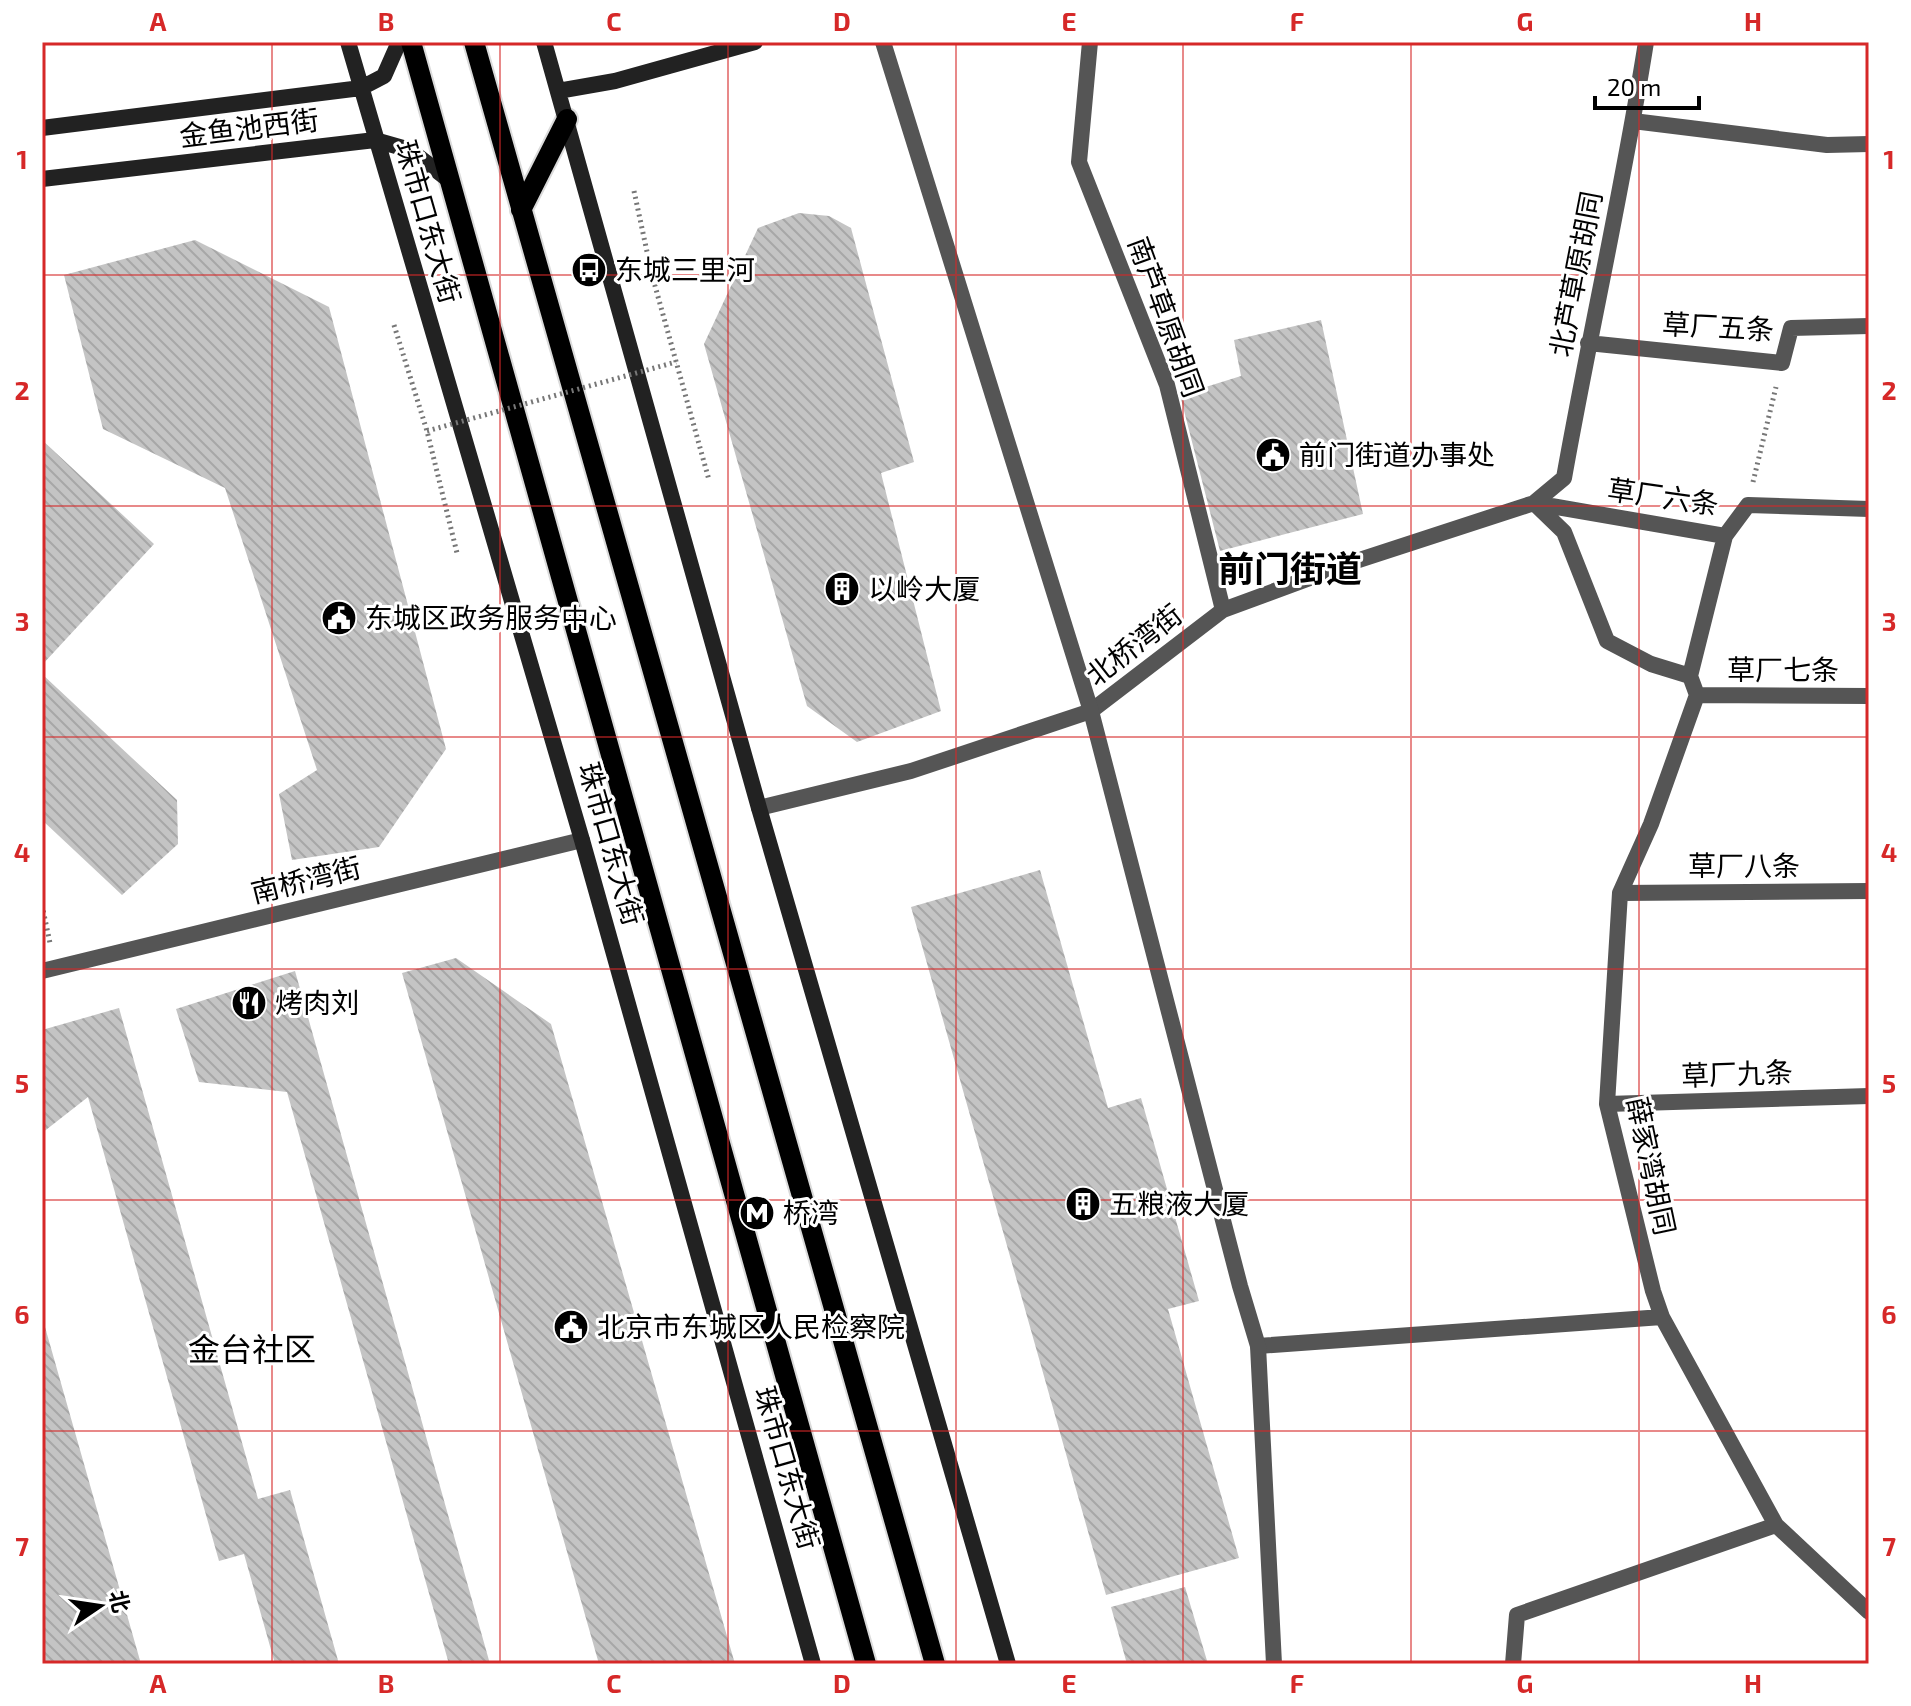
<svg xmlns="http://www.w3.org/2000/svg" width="1911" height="1706" font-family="'Exo 2','Noto Sans SC',sans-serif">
<defs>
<pattern id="building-back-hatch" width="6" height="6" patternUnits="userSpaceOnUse" patternTransform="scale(2)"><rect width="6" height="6" fill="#c4c4c4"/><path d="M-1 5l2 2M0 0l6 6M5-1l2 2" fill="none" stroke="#a7a7a7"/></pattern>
</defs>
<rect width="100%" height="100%" fill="#fff"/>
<path fill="url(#building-back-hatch)" d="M 799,213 L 829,216 L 851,228 L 914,462 L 881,473 L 941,711 L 857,742 L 807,706 L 704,344 L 758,228 Z
M 195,240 L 329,307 L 446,749 L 379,847 L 292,860 L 279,794 L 317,770 L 225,488 L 103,429 L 64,275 Z
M 1321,320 L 1363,514 L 1220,551 L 1180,395 L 1241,376 L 1234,340 Z
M 42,440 L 154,544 L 42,665 Z
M 42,674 L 177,800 L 178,844 L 122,895 L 42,820 Z
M 1040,870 L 1108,1108 L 1141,1098 L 1199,1301 L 1168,1309 L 1239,1558 L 1106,1595 L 911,907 Z
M 456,958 L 551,1024 L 735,1664 L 599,1664 L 402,973 Z
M 295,971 L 490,1664 L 449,1664 L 287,1092 L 199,1082 L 176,1009 Z
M 119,1008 L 258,1499 L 290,1490 L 339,1664 L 275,1664 L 244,1554 L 219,1561 L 88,1097 L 42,1133 L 42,1030 Z
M 43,1320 L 141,1664 L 42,1664 Z
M 1185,1587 L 1208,1664 L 1127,1664 L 1111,1607 Z"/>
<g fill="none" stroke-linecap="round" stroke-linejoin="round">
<defs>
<path id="primary" d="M 411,42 L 866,1664
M 474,42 L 935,1664
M 521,210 L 567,119"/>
</defs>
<use href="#primary" stroke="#dbdbdb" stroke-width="24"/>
<path stroke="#777" stroke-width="5" stroke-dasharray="2 4" stroke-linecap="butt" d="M 634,191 L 652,275 L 709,480
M 394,325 L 427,431 L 457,553
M 1753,482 L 1776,387
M 42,905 L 50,943"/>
<path stroke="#555" stroke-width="16" d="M 1090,42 L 1079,162 L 1167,385 L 1223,610
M 1633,121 L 1827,145 L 1869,144
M 1588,343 L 1782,363 L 1791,328 L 1869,326
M 1534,503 L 1725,536 L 1748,505 L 1869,509
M 1534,503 L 1564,532 L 1607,641 L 1651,664 L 1690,676
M 1690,676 L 1697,695 L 1651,824 L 1620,893 L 1607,1104 L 1653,1291 L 1662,1317 L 1776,1525 L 1869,1612
M 1690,676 L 1725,536
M 1697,695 L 1869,696
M 1091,711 L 1223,610 L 1353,562 L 1534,503 L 1564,478 C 1590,332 1623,188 1646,42
M 1620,893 L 1869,891
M 1607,1104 L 1869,1096
M 1258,1346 L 1662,1317
M 1513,1664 L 1517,1615 L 1776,1525"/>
<path stroke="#555" stroke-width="16" d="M 883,42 L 1091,711 L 1240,1286 L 1258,1346 L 1274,1664
M 759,808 L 911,771 L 1091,711
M 42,971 L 582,840"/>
<path stroke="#222" stroke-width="16" d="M 348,42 L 582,840 L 813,1664
M 544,42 L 759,808 L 1008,1664
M 558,91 L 615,81 L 755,42
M 42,128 L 361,88 L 384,76 L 399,42
M 42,179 L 375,140 L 410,150 L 450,181"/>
<use href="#primary" stroke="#000" stroke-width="20"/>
<path stroke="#777" stroke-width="5" stroke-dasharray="2 4" stroke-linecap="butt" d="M 427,431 L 676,362"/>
</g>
<path fill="none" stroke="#d62828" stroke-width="2" stroke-opacity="0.55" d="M 272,42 L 272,1664M 500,42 L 500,1664M 728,42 L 728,1664M 956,42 L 956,1664M 1183,42 L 1183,1664M 1411,42 L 1411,1664M 1639,42 L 1639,1664M 42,275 L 1869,275M 42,506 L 1869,506M 42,737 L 1869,737M 42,969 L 1869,969M 42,1200 L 1869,1200M 42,1431 L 1869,1431"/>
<defs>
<symbol id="bus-disc" viewBox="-11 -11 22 22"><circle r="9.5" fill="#000" stroke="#fff"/><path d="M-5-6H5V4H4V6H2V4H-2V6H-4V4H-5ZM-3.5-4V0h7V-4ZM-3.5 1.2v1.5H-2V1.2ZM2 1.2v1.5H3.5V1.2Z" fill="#fff"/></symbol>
<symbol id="civic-disc" viewBox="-11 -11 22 22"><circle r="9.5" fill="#000" stroke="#fff"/><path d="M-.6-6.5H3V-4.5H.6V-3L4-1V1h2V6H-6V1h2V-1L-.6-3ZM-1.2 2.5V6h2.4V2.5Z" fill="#fff"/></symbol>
<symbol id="building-disc" viewBox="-11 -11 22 22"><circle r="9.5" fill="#000" stroke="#fff"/><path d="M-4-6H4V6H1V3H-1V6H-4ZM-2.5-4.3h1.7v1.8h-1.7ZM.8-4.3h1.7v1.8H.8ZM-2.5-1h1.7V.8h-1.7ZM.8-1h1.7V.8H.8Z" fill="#fff"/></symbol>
<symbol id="restaurant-disc" viewBox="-11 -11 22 22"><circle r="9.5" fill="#000" stroke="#fff"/><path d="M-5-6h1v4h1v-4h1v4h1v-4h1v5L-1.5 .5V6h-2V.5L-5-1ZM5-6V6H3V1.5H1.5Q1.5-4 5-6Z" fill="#fff"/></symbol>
<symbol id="metro-disc" viewBox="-11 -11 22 22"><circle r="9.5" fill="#000" stroke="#fff"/><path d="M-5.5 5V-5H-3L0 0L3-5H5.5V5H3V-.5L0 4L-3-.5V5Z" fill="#fff"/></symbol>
</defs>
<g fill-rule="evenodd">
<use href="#bus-disc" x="569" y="250" width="40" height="40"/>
<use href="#civic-disc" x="1253" y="435" width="40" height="40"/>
<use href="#building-disc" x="822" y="569" width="40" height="40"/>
<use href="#civic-disc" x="319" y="598" width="40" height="40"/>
<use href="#restaurant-disc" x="229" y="983" width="40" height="40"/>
<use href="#building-disc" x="1063" y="1184" width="40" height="40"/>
<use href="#metro-disc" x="737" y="1193" width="40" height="40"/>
<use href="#civic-disc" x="551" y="1307" width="40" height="40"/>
</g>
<g text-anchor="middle" stroke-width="6" stroke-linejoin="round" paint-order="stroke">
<g font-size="28" fill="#000" stroke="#fff">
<text transform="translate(249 128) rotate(-7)" y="10">金鱼池西街</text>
<text transform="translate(428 222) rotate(74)" y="10">珠市口东大街</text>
<text transform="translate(1576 274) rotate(-79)" y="10">北芦草原胡同</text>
<text transform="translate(1166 317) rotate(70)" y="10">南芦草原胡同</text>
<text transform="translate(1718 327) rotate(3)" y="10">草厂五条</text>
<text transform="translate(1663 497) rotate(8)" y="10">草厂六条</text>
<text transform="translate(1134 645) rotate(-38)" y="10">北桥湾街</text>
<text x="1783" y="680">草厂七条</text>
<text transform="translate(611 844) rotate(74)" y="10">珠市口东大街</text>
<text x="1744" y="876">草厂八条</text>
<text transform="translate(306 880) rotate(-14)" y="10">南桥湾街</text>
<text transform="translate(1737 1074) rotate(-2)" y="10">草厂九条</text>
<text transform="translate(1651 1166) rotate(78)" y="10">薛家湾胡同</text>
<text transform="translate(787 1468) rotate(74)" y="10">珠市口东大街</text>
</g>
<g font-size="28" fill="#000" stroke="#fff" text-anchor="start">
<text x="615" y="280">东城三里河</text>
<text x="1299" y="465">前门街道办事处</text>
<text x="868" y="599">以岭大厦</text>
<text x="365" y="628">东城区政务服务中心</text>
<text x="275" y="1013">烤肉刘</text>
<text x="1109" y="1214">五粮液大厦</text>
<text x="783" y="1223">桥湾</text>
<text x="597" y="1337">北京市东城区人民检察院</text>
</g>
<g font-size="32" fill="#000" stroke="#fff">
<text x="252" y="1361">金台社区</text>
</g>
<g font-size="36" font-weight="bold" fill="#000" stroke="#fff">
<text x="1290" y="582">前门街道</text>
</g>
</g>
<rect width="1911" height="1706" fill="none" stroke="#ffffff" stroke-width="88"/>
<g transform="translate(100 1606) rotate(77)" stroke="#ffffff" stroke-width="6" paint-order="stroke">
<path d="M0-6L14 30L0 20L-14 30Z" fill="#000000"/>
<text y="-12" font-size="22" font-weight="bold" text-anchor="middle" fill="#000000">北</text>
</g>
<path d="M1595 96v12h104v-12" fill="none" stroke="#000000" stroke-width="4"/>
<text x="1607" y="96" font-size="24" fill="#000000" stroke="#ffffff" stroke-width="6" paint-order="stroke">20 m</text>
<rect x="44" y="44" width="1823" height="1618" fill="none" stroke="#d62828" stroke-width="3"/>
<g font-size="26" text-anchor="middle" font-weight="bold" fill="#d62828">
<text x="158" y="31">A</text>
<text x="386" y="31">B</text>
<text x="614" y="31">C</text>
<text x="842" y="31">D</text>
<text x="1069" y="31">E</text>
<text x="1297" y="31">F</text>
<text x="1525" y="31">G</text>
<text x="1753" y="31">H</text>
<text x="22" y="169">1</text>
<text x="1889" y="169">1</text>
<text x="22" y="400">2</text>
<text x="1889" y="400">2</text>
<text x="22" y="631">3</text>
<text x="1889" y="631">3</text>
<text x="22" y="862">4</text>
<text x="1889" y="862">4</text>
<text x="22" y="1093">5</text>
<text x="1889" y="1093">5</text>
<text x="22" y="1324">6</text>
<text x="1889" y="1324">6</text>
<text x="22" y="1556">7</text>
<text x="1889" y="1556">7</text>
<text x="158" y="1693">A</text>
<text x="386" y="1693">B</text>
<text x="614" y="1693">C</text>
<text x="842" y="1693">D</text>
<text x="1069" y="1693">E</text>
<text x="1297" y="1693">F</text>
<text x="1525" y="1693">G</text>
<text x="1753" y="1693">H</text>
</g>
</svg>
